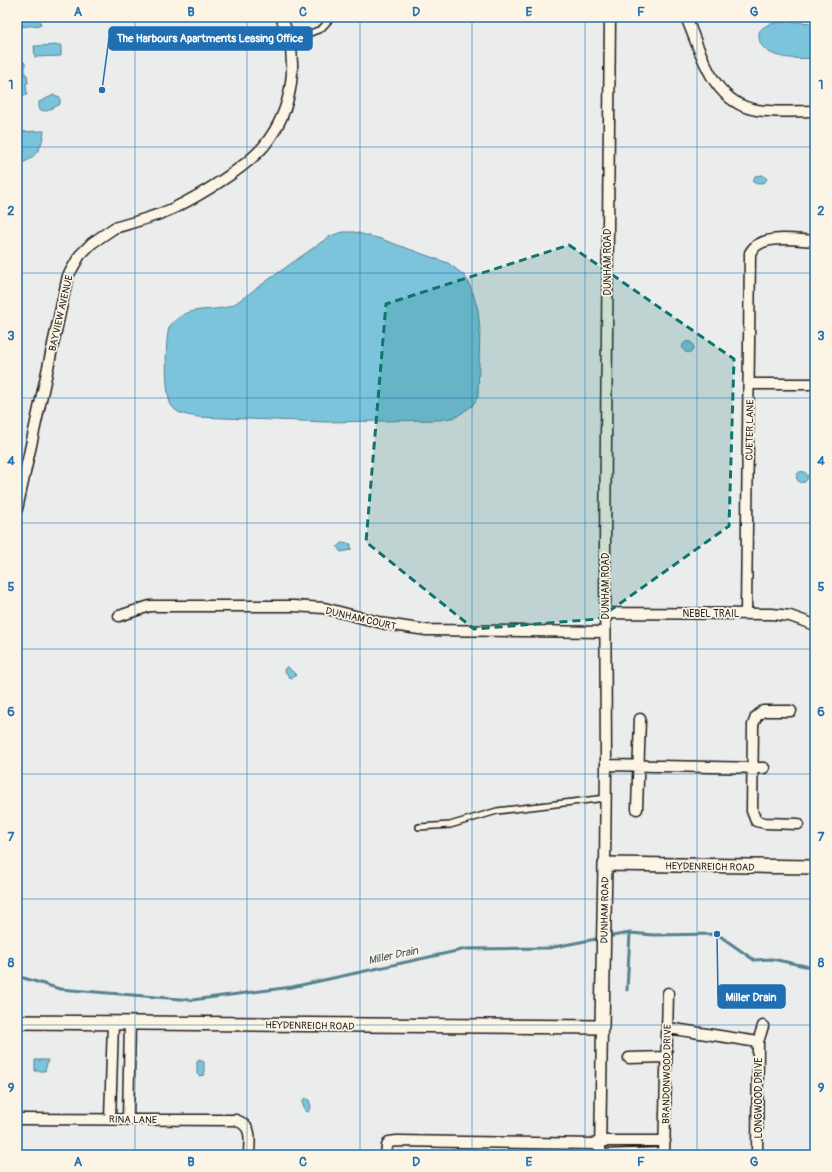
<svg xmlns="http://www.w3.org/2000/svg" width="832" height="1172" font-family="Pangolin,sans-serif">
<rect width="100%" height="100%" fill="#ebecec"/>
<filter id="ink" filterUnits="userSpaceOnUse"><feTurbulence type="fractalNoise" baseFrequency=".025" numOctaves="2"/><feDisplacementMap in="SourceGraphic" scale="8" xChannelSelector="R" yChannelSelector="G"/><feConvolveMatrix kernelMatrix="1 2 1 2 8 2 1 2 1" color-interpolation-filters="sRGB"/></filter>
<g filter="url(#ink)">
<path fill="#7bc4dc" stroke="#55818f" d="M 17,17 L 39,17 L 41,25 L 17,27 Z
M 798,22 L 815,23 L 815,58 C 800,59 774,60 763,47 C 759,43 759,38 759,32 C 767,20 784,23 798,22 Z
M 61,45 L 61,56 L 35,57 L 34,46 Z
M 17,58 L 25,63 L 25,75 L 27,75 L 28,83 L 26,83 L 27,95 L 23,96 L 18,101 Z
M 54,95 L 60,97 L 60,104 L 47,111 L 39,110 L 39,102 Z
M 44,131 C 42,149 35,159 17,165 L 17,132 Z
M 763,175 L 767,179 L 765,182 L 757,184 L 753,182 L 755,176 Z
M 343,232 L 354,232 L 381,239 L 448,263 L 465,276 L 473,293 L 478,310 L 480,330 L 478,397 L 472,406 L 456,417 L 440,420 L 326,422 L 198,417 C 188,415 177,415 171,405 C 165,394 165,340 169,328 C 170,325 174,321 177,319 C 194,305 213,313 233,305 L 330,236 Z
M682.5 347a5.5 5.5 0 1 1 11 0a5.5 5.5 0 1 1-11 0Z
M796.5 477a5.5 5.5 0 1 1 11 0a5.5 5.5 0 1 1-11 0Z
M 341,543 L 351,544 L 351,550 L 341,552 L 337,547 Z
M 287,666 L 296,675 L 291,679 L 284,670 Z
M 35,1060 L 48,1060 L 45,1071 L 35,1071 Z
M 199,1060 L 204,1062 L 204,1075 L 199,1076 L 197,1074 L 197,1062 Z
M 305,1098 L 309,1100 L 311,1107 L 308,1112 L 305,1111 L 302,1102 Z"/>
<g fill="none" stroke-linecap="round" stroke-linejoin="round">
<path stroke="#55818f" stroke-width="3" d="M 606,937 L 630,933 L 654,935 L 717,934 L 754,960 L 772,959 L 815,968
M 17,976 L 60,989 L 192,1000 L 292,987 L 466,949 L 549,948 L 601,938
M 627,990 L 630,933"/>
<defs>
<path id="service" d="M 289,41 L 321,29 L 332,17
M 419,827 L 450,825 L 497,811 L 606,798"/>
<path id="minor" d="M 686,17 C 701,52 712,103 757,110 C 776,113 796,111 815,111
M 749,384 L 815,384
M 17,509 L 68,276 L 80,255 L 92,243 L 114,228 C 134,222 155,217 174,208 C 201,195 245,168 264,146 C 293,110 301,59 281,17
M 605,613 L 772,614 L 790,616 L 815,625
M 746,613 L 750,253 C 760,233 796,240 815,241
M 119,616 L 150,606 L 294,606 L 324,608 L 386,624 L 426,630 L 605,632
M 791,711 L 763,711 L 756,717 L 753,725 L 752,811 L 756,821 L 765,823 L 798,824
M 606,765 L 764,768
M 637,809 L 640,719
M 605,864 L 606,765 L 605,544 L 610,17
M 668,1028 L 758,1042
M 629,1058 L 666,1057
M 17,1119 L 236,1120 C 254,1127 249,1139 249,1155
M 110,1119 L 113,1023
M 128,1119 L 130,1023
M 386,1155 L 387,1146 L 389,1142 L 397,1141 L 594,1144 L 600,1141 L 665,1141
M 600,1155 L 602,1027
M 600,1155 L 664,1153
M 664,1155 L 668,993
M 757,1155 L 758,1042 L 763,1026"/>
<path id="tertiary" d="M 17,1022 L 602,1027 L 605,864 L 815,867"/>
</defs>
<use href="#service" stroke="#1c1c1c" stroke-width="8"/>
<use href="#minor" stroke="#1c1c1c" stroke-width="13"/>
<use href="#tertiary" stroke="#1c1c1c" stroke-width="16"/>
<use href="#service" stroke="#fcf5e5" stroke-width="5"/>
<use href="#minor" stroke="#fcf5e5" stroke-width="10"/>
<use href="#tertiary" stroke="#fcf5e5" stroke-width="13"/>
</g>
</g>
<path fill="#0f766e" fill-opacity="0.2" stroke="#0f766e" stroke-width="3" stroke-dasharray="8 5" stroke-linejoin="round" d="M 569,245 L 734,359 L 729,526 L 598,619 L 474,629 L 366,542 L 386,304 Z"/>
<path fill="none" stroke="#1f6fb2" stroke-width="1" stroke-opacity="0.55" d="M 135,17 L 135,1155M 247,17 L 247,1155M 360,17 L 360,1155M 472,17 L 472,1155M 585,17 L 585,1155M 697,17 L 697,1155M 17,147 L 815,147M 17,273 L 815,273M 17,398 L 815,398M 17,523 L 815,523M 17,649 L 815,649M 17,774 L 815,774M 17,899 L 815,899M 17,1025 L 815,1025"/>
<g text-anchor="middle" stroke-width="3.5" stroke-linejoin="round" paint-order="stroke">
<g font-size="10" fill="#1c1c1c" stroke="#fcf5e5">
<text transform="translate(607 262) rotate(-90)" y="4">DUNHAM ROAD</text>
<text transform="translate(60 313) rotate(-77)" y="4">BAYVIEW AVENUE</text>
<text transform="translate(749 430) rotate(-89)" y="4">CUETER LANE</text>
<text transform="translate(605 586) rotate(-90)" y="4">DUNHAM ROAD</text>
<text x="711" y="617">NEBEL TRAIL</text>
<text transform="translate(361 618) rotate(13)" y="4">DUNHAM COURT</text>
<text transform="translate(710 866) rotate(1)" y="4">HEYDENREICH ROAD</text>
<text transform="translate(604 910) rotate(-89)" y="4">DUNHAM ROAD</text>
<text transform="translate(310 1025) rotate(1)" y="4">HEYDENREICH ROAD</text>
<text transform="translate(666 1074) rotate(-89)" y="4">BRANDONWOOD DRIVE</text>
<text transform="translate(758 1098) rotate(-90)" y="4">LONGWOOD DRIVE</text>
<text transform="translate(133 1119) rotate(1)" y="4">RINA LANE</text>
</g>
<g font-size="11" font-style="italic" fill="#3d575f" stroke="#fcf5e5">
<text transform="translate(393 955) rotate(-12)" y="4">Miller Drain</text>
</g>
</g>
<path fill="none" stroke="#1f6fb2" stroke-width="1.5" d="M102 90L109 38M717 934L718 997"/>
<g fill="#1f6fb2" stroke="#fcf5e5" stroke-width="1.5">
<circle cx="102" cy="90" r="4"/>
<circle cx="717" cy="934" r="4"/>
</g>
<g fill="#1f6fb2" stroke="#1f6fb2" stroke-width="1.5">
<rect x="109" y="27" width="203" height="23" rx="4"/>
<rect x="718" y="985" width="67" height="23" rx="4"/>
</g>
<g font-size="11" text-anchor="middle" font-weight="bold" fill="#fff">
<text x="210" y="42">The Harbours Apartments Leasing Office</text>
<text x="751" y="1001">Miller Drain</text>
</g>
<rect width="832" height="1172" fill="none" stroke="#fcf5e5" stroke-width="44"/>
<rect x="22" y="22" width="788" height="1128" fill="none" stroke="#1f6fb2" stroke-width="1.5"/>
<g font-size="13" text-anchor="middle" font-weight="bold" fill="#1f6fb2">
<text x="78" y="16">A</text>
<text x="191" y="16">B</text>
<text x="303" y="16">C</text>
<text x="416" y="16">D</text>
<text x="529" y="16">E</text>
<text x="641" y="16">F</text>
<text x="754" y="16">G</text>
<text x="11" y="89">1</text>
<text x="821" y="89">1</text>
<text x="11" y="215">2</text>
<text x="821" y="215">2</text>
<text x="11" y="340">3</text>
<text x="821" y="340">3</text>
<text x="11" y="465">4</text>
<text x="821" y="465">4</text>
<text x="11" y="591">5</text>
<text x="821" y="591">5</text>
<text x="11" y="716">6</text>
<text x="821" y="716">6</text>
<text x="11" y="841">7</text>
<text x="821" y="841">7</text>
<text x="11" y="967">8</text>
<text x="821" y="967">8</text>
<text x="11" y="1092">9</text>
<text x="821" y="1092">9</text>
<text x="78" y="1166">A</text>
<text x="191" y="1166">B</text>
<text x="303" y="1166">C</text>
<text x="416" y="1166">D</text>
<text x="529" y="1166">E</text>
<text x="641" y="1166">F</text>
<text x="754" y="1166">G</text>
</g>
</svg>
